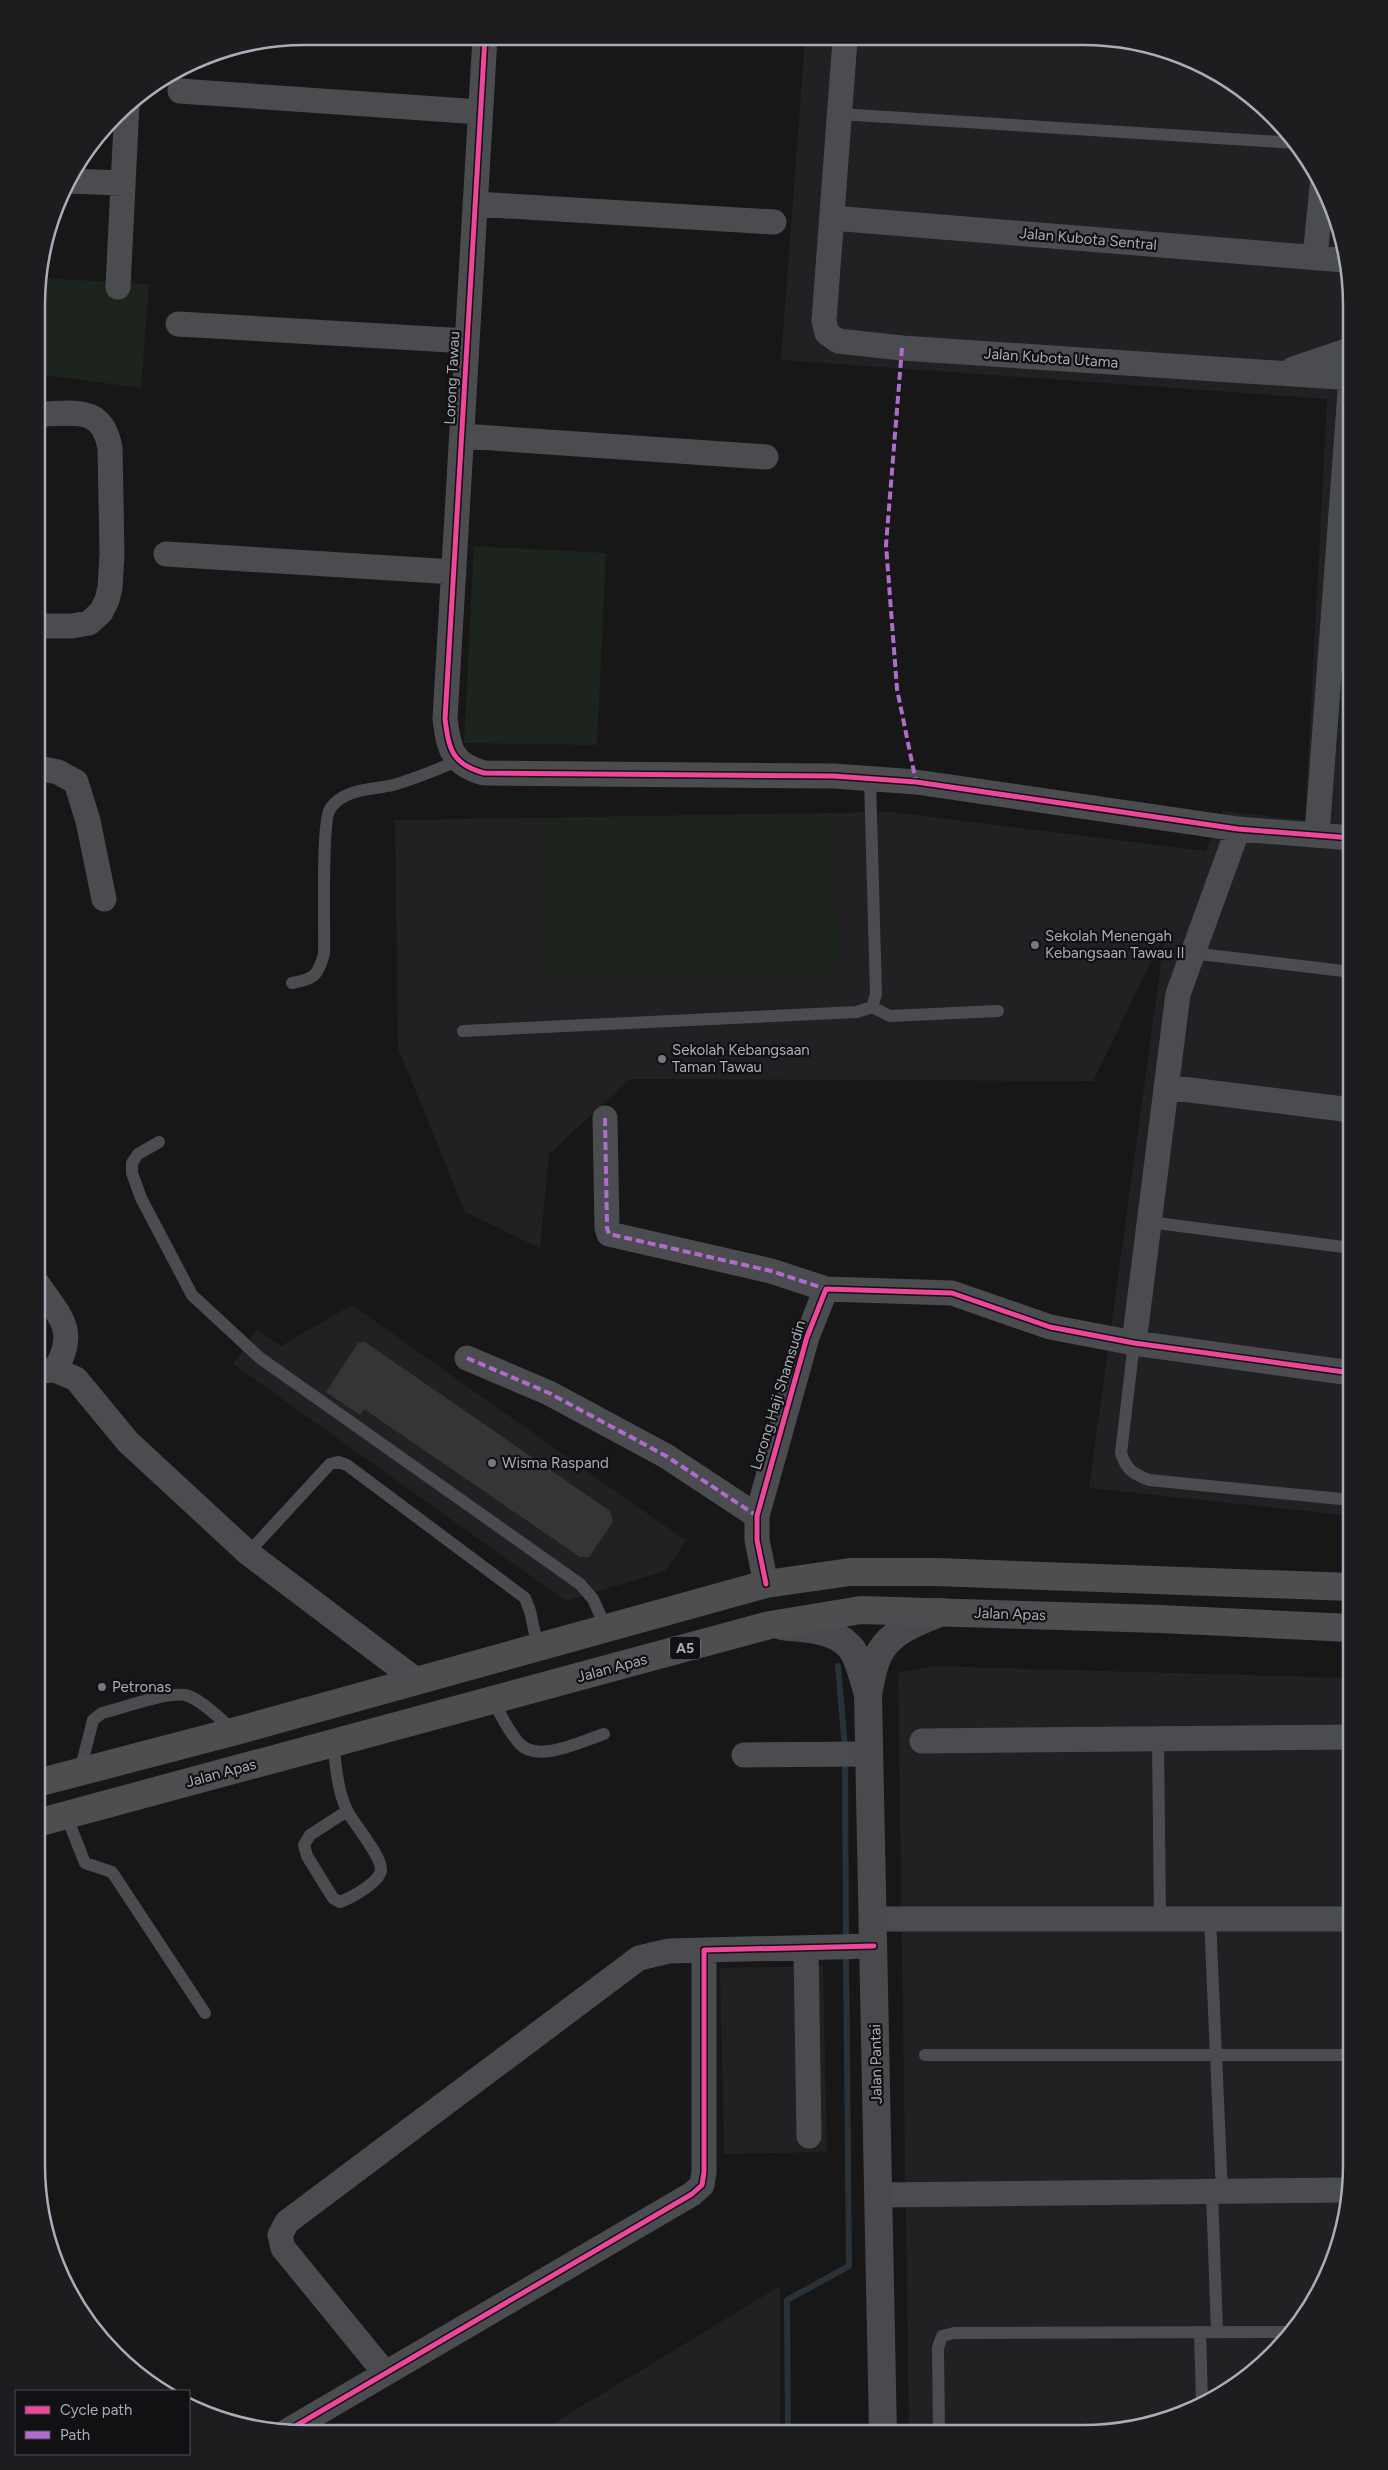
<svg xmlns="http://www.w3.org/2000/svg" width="1388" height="2470" font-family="Figtree,sans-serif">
<rect width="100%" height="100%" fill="#171717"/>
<path fill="#212123" d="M 805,39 L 1135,41 L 1202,64 L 1260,103 L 1306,155 L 1337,218 L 1352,305 L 1351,1516 L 1089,1488 L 1165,934 L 1093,1081 L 630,1079 L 549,1154 L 540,1248 L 465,1212 L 398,1048 L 395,820 L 890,812 L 1206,851 L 1223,811 L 1305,820 L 1327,399 L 781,360 Z
M 352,1305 L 686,1541 L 665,1571 L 566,1601 L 233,1364 L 257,1330 L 281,1346 Z
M 930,1666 L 1351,1678 L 1351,2183 L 1331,2268 L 1296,2329 L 1247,2378 L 1170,2419 L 1083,2434 L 909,2433 L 898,1673 Z
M 823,1966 L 827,2152 L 724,2154 L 720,1968 Z
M 780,2286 L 780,2433 L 539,2432 Z"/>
<path fill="#1d241e" d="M 39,278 L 149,284 L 141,388 L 38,374 Z
M 474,546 L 606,553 L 597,745 L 464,743 Z
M 832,813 L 840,971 L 545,981 L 543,818 Z"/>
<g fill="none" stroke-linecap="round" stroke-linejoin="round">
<path stroke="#2a3239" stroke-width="6" d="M 838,1666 L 845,1749
M 845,1759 L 846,1942
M 788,2433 L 787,2300 L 849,2266 L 846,1952"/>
</g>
<path fill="#353536" d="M 365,1342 L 610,1511 L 613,1522 L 589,1557 L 580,1557 L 364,1409 L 360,1415 L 326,1392 L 358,1343 Z"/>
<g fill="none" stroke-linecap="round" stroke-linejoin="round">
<path stroke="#4b4c50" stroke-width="12" d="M 839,114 L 1296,143
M 1191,953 L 1352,972
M 292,983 C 314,979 318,976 324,954 C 325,932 321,822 330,809 C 344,788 372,790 393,785 C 415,779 437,769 458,761
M 872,1007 L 890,1016 L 998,1011
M 463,1031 L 857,1012 L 872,1007 L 876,994 L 870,779
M 159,1142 L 138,1154 L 132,1163 L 132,1173 L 141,1198 L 192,1295 L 260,1358 L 580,1584 L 593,1599 L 606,1628
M 1149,1222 L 1351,1248
M 1134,1343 L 1121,1453 C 1126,1469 1133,1474 1149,1480 L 1351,1500
M 248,1553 L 330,1464 L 338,1462 L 347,1465 L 525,1598 L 530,1611 L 538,1648
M 492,1700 C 501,1714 508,1731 519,1743 C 537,1764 582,1741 604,1734
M 1158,1739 L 1160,1919
M 333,1743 C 336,1765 337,1793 349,1814 C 356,1826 382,1857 381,1870 C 380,1882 351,1898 340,1902 L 333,1898 L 307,1856 L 304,1845 L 310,1835 L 347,1811
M 80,1771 L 93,1720 L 102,1713 C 122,1708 166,1692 185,1695 C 200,1698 222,1721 235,1731
M 66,1815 L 85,1863 L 112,1872 L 205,2013
M 1210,1919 L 1222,2192
M 925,2055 L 1351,2055
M 1212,2192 L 1217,2332
M 1200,2332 L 1202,2402
M 939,2433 L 938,2348 L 942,2336 L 954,2333 L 1293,2332"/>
<path stroke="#4b4c50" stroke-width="25" d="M 485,37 L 445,719 C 449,750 452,764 484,773 L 834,776 L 916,782 L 1238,829 L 1352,838
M 845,40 L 824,321 L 827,333 L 838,341 L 902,348 L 1352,378
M 180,91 L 480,112
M 68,181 L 122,183
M 475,204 L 774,222
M 832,218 L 1344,260
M 1315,257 L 1322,187
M 118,287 L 127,104
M 178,324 L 467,341
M 1293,369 L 1352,349
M 462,436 L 766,457
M 166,554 L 454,572
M 38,626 L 72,626 L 89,623 L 101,612 L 107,600 L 110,588 L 112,554 L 110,448 C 102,404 74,414 38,414
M 38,768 L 58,772 L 76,782 L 88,821 L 104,899
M 1317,835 L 1352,366
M 1166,1087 L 1351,1110
M 605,1118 L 607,1228 L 609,1234 L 771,1271 L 826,1289
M 37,1283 C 59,1316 79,1330 55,1370
M 1134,1343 L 1178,994 L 1238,829
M 467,1358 L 549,1393 L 666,1456 L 757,1516
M 37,1371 L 55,1370 L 76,1379 L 128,1442 L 248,1553 L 416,1680
M 766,1584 L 757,1540 L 757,1516 L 807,1337 L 826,1289 L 952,1293 L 1050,1327 L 1134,1343 L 1351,1373
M 922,1741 L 1351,1737
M 744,1755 L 870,1754
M 874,1919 L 1351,1919
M 806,1949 L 809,2136
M 878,2195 L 1350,2190
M 385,2373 L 283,2248 L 280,2235 L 287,2222 L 639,1958 L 669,1951 L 704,1950
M 287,2431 L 692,2194 L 702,2185 L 704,2172 L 704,1950 L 874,1946"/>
<path stroke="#4a4a4e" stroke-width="28" d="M 782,1626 C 805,1629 833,1628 850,1647 C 858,1655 864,1682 868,1694 L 883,2433
M 868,1694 C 871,1681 873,1664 880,1652 C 892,1630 920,1621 942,1612"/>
<path stroke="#4e4e51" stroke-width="28" d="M 37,1783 L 236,1731 L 766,1584 L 850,1572 L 935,1572 L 1351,1587
M 37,1823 L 770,1625 L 861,1610 L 1161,1619 L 1351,1628"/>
<path stroke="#b06ccc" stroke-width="4" stroke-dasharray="8 4" stroke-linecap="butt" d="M 902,348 L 886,545 L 897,689 L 916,782
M 605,1118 L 607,1228 L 609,1234 L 771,1271 L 826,1289
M 467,1358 L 549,1393 L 666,1456 L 757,1516"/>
<defs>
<path id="cycleway" d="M 485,37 L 445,719 C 449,750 452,764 484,773 L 834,776 L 916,782 L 1238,829 L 1352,838
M 766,1584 L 757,1540 L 757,1516 L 807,1337 L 826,1289 L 952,1293 L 1050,1327 L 1134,1343 L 1351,1373
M 287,2431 L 692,2194 L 702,2185 L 704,2172 L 704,1950 L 874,1946"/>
</defs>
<use href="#cycleway" stroke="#111113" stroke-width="8"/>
<use href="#cycleway" stroke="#ed469a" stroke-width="5"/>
</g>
<g fill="#757880" stroke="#111113" stroke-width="2">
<circle cx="1035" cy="945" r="5"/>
<circle cx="662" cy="1059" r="5"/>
<circle cx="492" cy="1463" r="5"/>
<circle cx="102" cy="1687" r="5"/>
</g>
<g text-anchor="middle" stroke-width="4.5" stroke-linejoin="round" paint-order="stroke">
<rect fill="#111113" stroke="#7b7e86" stroke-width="1" x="670" y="1636.5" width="30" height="23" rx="4"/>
<g font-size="14" font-weight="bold" fill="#a8adb8">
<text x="685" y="1653">A5</text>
</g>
<g font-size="15" fill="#a8adb8" stroke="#111113">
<text transform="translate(1088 239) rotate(5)" y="5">Jalan Kubota Sentral</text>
<text transform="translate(1051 358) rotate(4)" y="5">Jalan Kubota Utama</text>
<text transform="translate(452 378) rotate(-87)" y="5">Lorong Tawau</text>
<text transform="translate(778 1395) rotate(-73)" y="5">Lorong Haji Shamsudin</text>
<text transform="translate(1010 1614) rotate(2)" y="5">Jalan Apas</text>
<text transform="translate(612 1668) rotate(-15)" y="5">Jalan Apas</text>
<text transform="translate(221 1773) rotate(-15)" y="5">Jalan Apas</text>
<text transform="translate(876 2064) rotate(-91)" y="5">Jalan Pantai</text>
</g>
<g font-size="15" fill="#a8adb8" stroke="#111113" text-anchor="start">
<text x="1045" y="941">Sekolah Menengah<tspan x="1045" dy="17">Kebangsaan Tawau II</tspan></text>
<text x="672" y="1055">Sekolah Kebangsaan<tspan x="672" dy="17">Taman Tawau</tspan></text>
<text x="502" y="1468">Wisma Raspand</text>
<text x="112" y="1692">Petronas</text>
</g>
</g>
<path d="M0 0H1388V2470H0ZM305 45H1083A260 260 0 0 1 1343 305V2165A260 260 0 0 1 1083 2425H305A260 260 0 0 1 45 2165V305A260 260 0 0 1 305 45Z" fill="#1d1d20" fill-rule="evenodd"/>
<path fill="none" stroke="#a8adb8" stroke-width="2.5" d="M305 45H1083A260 260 0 0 1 1343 305V2165A260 260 0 0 1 1083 2425H305A260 260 0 0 1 45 2165V305A260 260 0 0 1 305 45Z"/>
<rect x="15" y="2390" width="175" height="65" fill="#111113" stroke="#4d4f55"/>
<rect x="25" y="2406" width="25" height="8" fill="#ed469a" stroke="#4d4f55"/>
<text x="60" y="2415" font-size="15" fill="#a8adb8">Cycle path</text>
<rect x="25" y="2431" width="25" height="8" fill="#b06ccc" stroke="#4d4f55"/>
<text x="60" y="2440" font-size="15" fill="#a8adb8">Path</text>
</svg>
